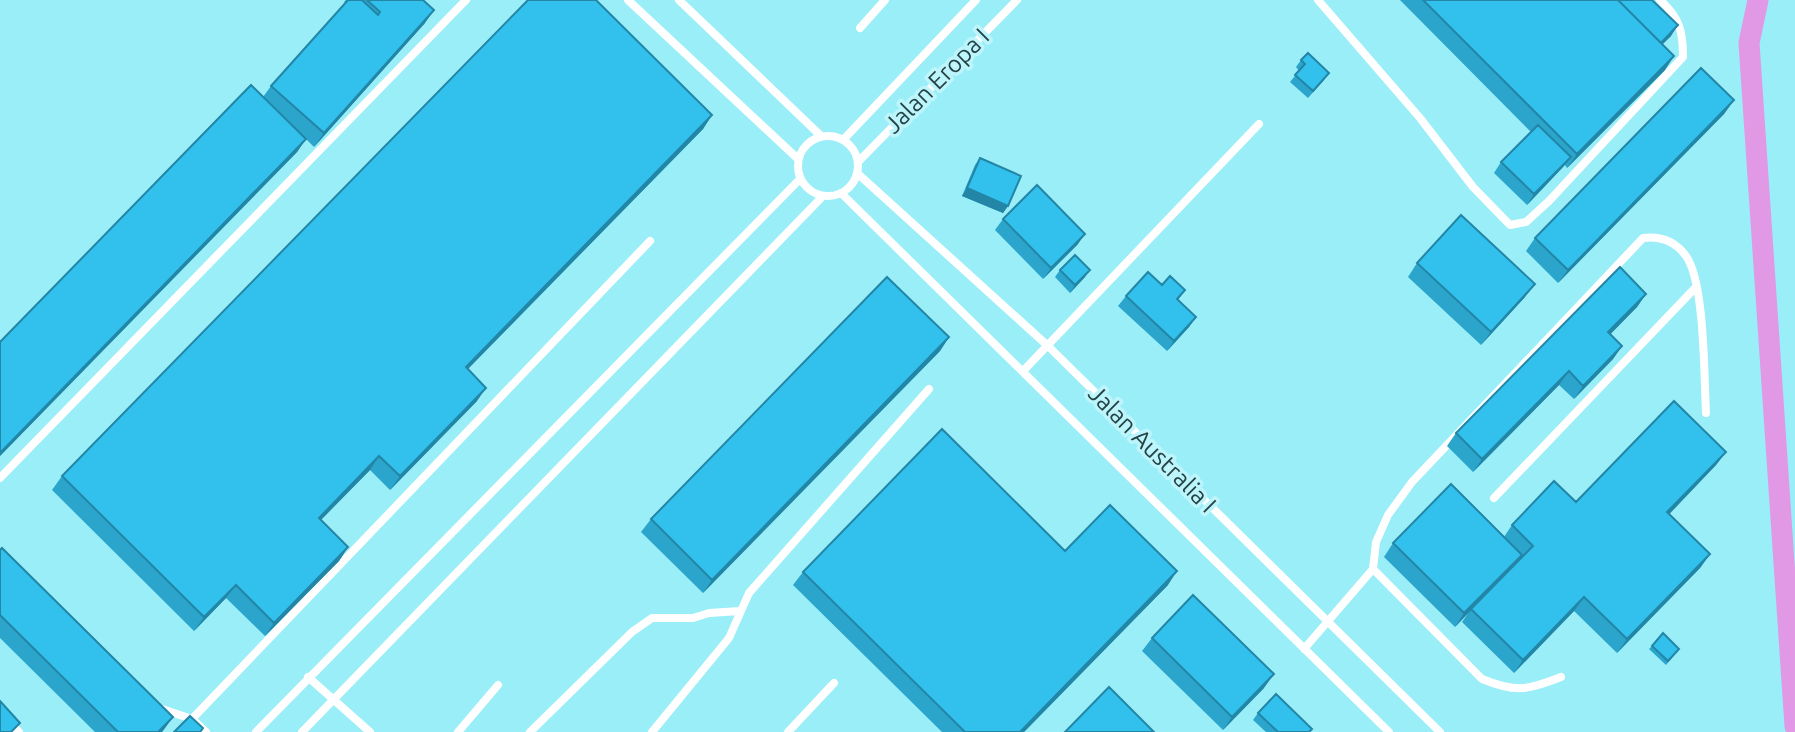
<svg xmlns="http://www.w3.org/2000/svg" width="1795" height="732" font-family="Ubuntu,sans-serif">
<rect width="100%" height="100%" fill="#bcf5fb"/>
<path fill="#9aeef8" d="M 0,0 L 1795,0 L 1795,732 L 0,732 Z"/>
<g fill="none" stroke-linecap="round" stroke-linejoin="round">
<path stroke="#e198e5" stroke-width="21" d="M 1758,0 L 1749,43 L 1795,726"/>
<path stroke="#fff" stroke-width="8" d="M 628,0 L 798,159
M 679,0 L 821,136
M 1318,0 L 1420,118 L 1473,187 L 1510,225 L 1526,222 L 1549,201 L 1683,57 C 1683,32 1680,18 1660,0
M 860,28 L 885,0
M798 166a30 30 0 1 1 60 0a30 30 0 1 1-60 0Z
M 843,140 L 976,0
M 858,162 L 1017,0
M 857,173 L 1048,346 L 1440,732
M 841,193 L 1389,732
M 1024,370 L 1259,124
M 0,478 L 466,0
M 1494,498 L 1696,287
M 1373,569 L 1482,679 C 1516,693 1528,690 1561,677
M 1304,649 L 1373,569 L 1376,542 L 1388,515 L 1412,482 L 1643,238 C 1660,236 1675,241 1686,256 C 1705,283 1704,377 1706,413
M 308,677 L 370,732
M 159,708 L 192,719 L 206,732
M 0,712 L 19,732
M 192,719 L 650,241
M 256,732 L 800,179
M 302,732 L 823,196
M 458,732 L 498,685
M 530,732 L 632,632 L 652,618 L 693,618 L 709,613 L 740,611
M 652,732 L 729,638 L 749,593 L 929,389
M 788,732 L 834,683"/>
</g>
<path fill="#2ba5cc" d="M 346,0 L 423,0 L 425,23 L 314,147 L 306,139 L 297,152 L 0,456 L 0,342 L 263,97 L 271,86 L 346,3 L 344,2 Z
M 1400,0 L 1652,0 L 1671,36 L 1662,44 L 1665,70 L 1567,168 L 1565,165 L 1527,205 L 1494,173 L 1501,162 L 1531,132 Z
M 1301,60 L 1324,80 L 1308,98 L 1290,82 L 1299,71 L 1296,67 Z
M 1734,100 L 1724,114 L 1558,283 L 1526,251 L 1535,238 Z
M 712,115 L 703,129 L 468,369 L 477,401 L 390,490 L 370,470 L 321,520 L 348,547 L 339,561 L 265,636 L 226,598 L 194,631 L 52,490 L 62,476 Z
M 980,158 L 1008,206 L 1003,213 L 962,196 L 975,165 Z
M 1003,219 L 1078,244 L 1043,279 L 995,230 Z
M 1417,263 L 1525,297 L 1481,345 L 1408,277 Z
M 1060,270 L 1085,277 L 1070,293 L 1055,277 Z
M 1162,285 L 1185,290 L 1178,300 L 1196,317 L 1189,327 L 1167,351 L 1118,306 L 1126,296 Z
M 1646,294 L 1637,307 L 1610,334 L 1622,346 L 1613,359 L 1574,399 L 1559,385 L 1473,472 L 1447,446 L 1456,433 Z
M 949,337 L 940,351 L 703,593 L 641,532 L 651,519 Z
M 1726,452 L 1716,465 L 1669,514 L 1710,554 L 1700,568 L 1617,653 L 1574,611 L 1514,673 L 1462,622 L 1469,612 L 1455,627 L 1384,557 L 1393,543 L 1504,537 L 1512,525 Z
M 0,550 L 173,717 L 162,732 L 95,732 L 0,638 Z
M 1065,551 L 1168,585 L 1024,732 L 942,732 L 793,585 L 803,572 Z
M 1152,638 L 1264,688 L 1223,730 L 1142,651 Z
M 1652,646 L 1679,649 L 1666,665 L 1649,649 Z
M 1258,713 L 1312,729 L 1310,732 L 1266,732 L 1253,720 Z"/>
<path fill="#2386a6" d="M 434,10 L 425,23 L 314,147 L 324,133 Z
M 1678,25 L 1671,36 L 1653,54 L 1661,43 Z
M 1674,56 L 1665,70 L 1567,168 L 1577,154 Z
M 1734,100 L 1724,114 L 1558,283 L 1568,270 Z
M 712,115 L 703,129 L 456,381 L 466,367 Z
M 306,139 L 297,152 L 0,456 L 0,453 Z
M 1571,157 L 1563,167 L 1527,205 L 1534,194 Z
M 967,188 L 1008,206 L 1003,213 L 962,196 Z
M 1085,234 L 1078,244 L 1043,279 L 1051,268 Z
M 1090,270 L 1085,277 L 1070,293 L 1075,285 Z
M 1535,284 L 1525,297 L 1481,345 L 1491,332 Z
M 1646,294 L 1637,307 L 1599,346 L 1608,332 Z
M 1196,317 L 1189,327 L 1167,351 L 1174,341 Z
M 949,337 L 940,351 L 703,593 L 712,580 Z
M 1622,346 L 1613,359 L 1574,399 L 1583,386 Z
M 1569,371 L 1559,385 L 1473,472 L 1482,459 Z
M 486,388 L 477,401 L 390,490 L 400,476 Z
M 1726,452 L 1716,465 L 1658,526 L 1667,512 Z
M 379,456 L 370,470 L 309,532 L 319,518 Z
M 348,547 L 339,561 L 265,636 L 274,623 Z
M 1710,554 L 1700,568 L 1617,653 L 1627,639 Z
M 1522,555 L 1512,568 L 1455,627 L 1464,613 Z
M 1177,571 L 1168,585 L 1024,732 L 1020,732 Z
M 236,585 L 226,598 L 194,631 L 204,617 Z
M 1584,597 L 1574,611 L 1514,673 L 1523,660 Z
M 1274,674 L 1264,688 L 1223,730 L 1232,717 Z
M 173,717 L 162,732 L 158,732 Z"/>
<path fill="#32c0ed" stroke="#2386a6" stroke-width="2" d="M 348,0 L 362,0 L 378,15 L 380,12 L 367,0 L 423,0 L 434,10 L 324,133 L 271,86 Z
M 528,0 L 596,0 L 712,115 L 466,367 L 486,388 L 400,476 L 379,456 L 319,518 L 348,547 L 274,623 L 236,585 L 204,617 L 62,476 Z
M 1423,0 L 1618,0 L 1674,56 L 1577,154 Z
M 1618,0 L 1652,0 L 1678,25 L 1661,43 Z
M 1308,53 L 1329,73 L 1313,91 L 1295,75 L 1305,64 L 1301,60 Z
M 1701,68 L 1734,100 L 1568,270 L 1535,238 Z
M 251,85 L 306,139 L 0,453 L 0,342 Z
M 1538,125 L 1571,157 L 1534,194 L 1501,162 Z
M 980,158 L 1021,176 L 1008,206 L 967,188 Z
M 1037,185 L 1085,234 L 1051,268 L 1003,219 Z
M 1461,215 L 1535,284 L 1491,332 L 1417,263 Z
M 1075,255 L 1090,270 L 1075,285 L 1060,270 Z
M 1620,267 L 1646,294 L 1608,332 L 1622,346 L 1583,386 L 1569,371 L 1482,459 L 1456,433 Z
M 1148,272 L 1162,285 L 1170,276 L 1185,290 L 1177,299 L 1196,317 L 1174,341 L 1126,296 Z
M 887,277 L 949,337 L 712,580 L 651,519 Z
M 1674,401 L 1726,452 L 1667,512 L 1710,554 L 1627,639 L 1584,597 L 1523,660 L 1471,609 L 1533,546 L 1512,525 L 1554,481 L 1576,502 Z
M 942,429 L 1065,551 L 1110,505 L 1177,571 L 1020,732 L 965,732 L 803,572 Z
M 1451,484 L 1522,555 L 1464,613 L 1393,543 Z
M 2,548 L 173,717 L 158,732 L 118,732 L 0,615 L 0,550 Z
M 1193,595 L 1274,674 L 1232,717 L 1152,638 Z
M 1663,633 L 1679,649 L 1668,661 L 1652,646 Z
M 1109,687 L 1154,732 L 1065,732 Z
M 1276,694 L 1312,729 L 1309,732 L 1278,732 L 1258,713 Z
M 0,701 L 20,723 L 11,732 L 0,732 Z
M 190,716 L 203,728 L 200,732 L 174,732 Z"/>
<g text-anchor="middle" stroke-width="7" stroke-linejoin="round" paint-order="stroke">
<g font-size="24" fill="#254346" stroke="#bcf5fb">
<text transform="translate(937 81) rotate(-45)" y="8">Jalan Eropa I</text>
<text transform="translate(1152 449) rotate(45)" y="8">Jalan Australia I</text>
</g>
</g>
</svg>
